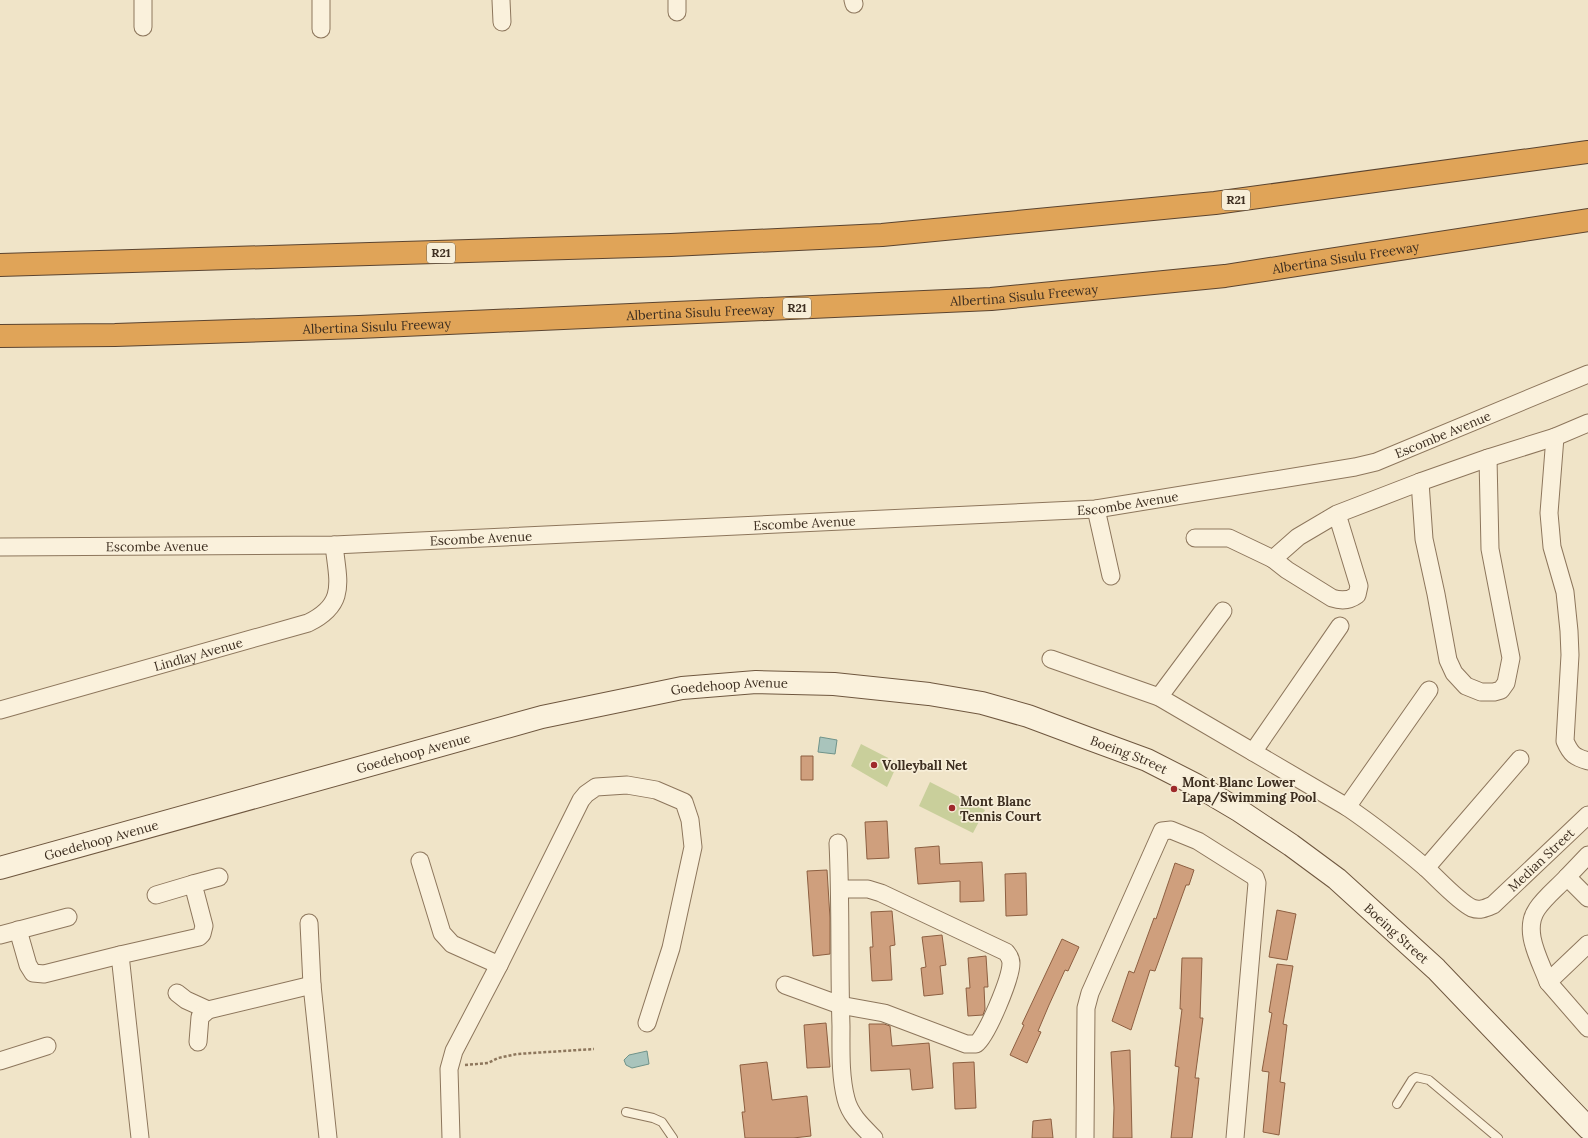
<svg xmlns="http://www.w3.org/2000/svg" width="1588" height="1138" font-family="Lora,serif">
<rect width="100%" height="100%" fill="#f0e4c8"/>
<path fill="#c9cf9b" d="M 861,744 L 898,763 L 887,787 L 851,766 Z
M 930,782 L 985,810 L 973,833 L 919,806 Z"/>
<path fill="#a9c4bc" stroke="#6f938a" d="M 820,737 L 837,740 L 835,754 L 818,752 Z
M 647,1051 L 649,1064 L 632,1068 L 626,1065 L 624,1060 L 629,1055 Z"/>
<path fill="#cf9f7d" stroke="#8d5f41" d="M 801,756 L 813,756 L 813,780 L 801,780 Z
M 887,821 L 889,858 L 867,859 L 865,822 Z
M 939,846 L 940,864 L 982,862 L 984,901 L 960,902 L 960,881 L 918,884 L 915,848 Z
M 1175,863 L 1194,870 L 1189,885 L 1186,885 L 1155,971 L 1150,970 L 1131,1030 L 1112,1021 L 1129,971 L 1134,973 L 1154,918 L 1156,919 Z
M 827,870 L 830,918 L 830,954 L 813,956 L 807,871 Z
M 1026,873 L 1027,915 L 1006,916 L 1005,874 Z
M 1277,910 L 1296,914 L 1287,960 L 1269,957 Z
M 892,911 L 895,945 L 890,946 L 892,980 L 872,981 L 870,947 L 873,947 L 871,912 Z
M 942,935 L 946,965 L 940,966 L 943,994 L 924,996 L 921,968 L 926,967 L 922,937 Z
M 1062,939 L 1079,947 L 1068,971 L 1065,970 L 1049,1005 L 1038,1031 L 1041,1032 L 1027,1063 L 1010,1055 L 1024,1025 L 1022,1024 Z
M 986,956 L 988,987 L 984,987 L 985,1009 L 983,1015 L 968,1016 L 966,988 L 970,988 L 968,958 Z
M 1182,958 L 1202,958 L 1200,1018 L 1203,1018 L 1195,1078 L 1199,1078 L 1192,1138 L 1171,1138 L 1179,1067 L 1175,1066 L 1182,1009 L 1180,1009 Z
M 1277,964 L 1293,966 L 1283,1024 L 1287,1025 L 1280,1082 L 1285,1083 L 1279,1135 L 1263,1132 L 1269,1072 L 1262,1071 L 1272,1013 L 1269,1012 Z
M 826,1023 L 830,1067 L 807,1068 L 804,1025 Z
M 869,1024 L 884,1024 L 890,1026 L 892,1046 L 929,1043 L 933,1088 L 912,1090 L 910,1069 L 871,1071 Z
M 1130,1050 L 1132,1138 L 1113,1138 L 1114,1108 L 1111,1052 Z
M 767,1062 L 772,1100 L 807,1096 L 811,1136 L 793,1138 L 745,1138 L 742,1112 L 745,1112 L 740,1065 Z
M 974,1062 L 976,1108 L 955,1109 L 953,1063 Z
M 1051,1119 L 1053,1138 L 1032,1138 L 1033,1121 Z"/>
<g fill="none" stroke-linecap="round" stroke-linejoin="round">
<defs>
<path id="service" d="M 1397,1104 L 1412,1080 L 1416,1077 L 1429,1080 L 1498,1138
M 626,1112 L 653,1118 L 662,1122 L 673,1138"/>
<g id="minor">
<path d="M 501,0 L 502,22"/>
<path d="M 677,0 L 677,12"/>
<path d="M 853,0 L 854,4"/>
<path d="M 143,27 L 143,0"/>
<path d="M 321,29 L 321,0"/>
<path d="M 1555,437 L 1549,513 L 1552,547 L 1565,592 L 1569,631 L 1570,655 L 1565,741 C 1571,755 1575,757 1588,761"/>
<path d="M 1420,482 L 1424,539 L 1436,594 L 1448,660 L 1454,673 L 1466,686 L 1481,692 L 1494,692 L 1501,690 L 1506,683 L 1511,658 L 1490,549 L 1488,458"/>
<path d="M 1096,509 L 1111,576"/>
<path d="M 1337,514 L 1359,586 L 1357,595 C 1349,601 1341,601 1332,598 L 1287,570 L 1273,559 L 1298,537 L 1337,514 L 1420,482 L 1488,458 L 1555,437 L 1588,423"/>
<path d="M 1195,538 L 1229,538 L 1273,559"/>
<path id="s1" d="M 0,547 L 334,545 L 1096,509 L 1355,467 L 1376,462 L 1588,374"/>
<path id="s2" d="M 1051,659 L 1159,697 L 1347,807 C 1375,826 1400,846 1426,868 C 1437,878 1459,902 1472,908 C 1480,911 1486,908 1493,905 L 1588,815"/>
<path d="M 1159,697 L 1223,611"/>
<path id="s3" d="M 0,710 L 308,623 C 347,604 338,582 334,545"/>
<path d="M 1253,752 L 1340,626"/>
<path d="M 1347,807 L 1429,690"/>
<path d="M 838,843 C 841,904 839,965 841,1026 C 841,1050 840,1076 846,1099 C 850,1115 862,1126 874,1138"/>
<path d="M 420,861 L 442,933 L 452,944 L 499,965"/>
<path d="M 1426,868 L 1520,759"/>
<path d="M 1567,877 L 1588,855"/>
<path d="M 156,895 L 193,884"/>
<path d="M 309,923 L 312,985 L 328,1138"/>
<path d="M 18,930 L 28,965 L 33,973 L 44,974 L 120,955"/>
<path d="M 0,935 L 68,917"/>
<path d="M 1588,944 L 1548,982 L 1588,1028"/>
<path d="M 1548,982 C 1540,960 1522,931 1537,909 C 1545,897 1558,887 1567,877 L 1588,898"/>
<path d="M 785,985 L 840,1005 L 884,1013 L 966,1044 L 976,1044 C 987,1036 1011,978 1011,963 C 1011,958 1009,956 1006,952 L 881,893 L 868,889 L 841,889"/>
<path d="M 177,993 L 186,1000 L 208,1010"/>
<path d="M 198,1042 L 200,1017 L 208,1010 L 312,985"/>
<path d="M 0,1061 L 47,1046"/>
<path d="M 140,1138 L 120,955 L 199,937 L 202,934 L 204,926 L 193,884 L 219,877"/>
<path d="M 451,1138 L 449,1069 L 454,1051 L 499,965 L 581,800 L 586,794 L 596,787 L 627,785 L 656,790 L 684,802 L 690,820 L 693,847 L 671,948 L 647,1023"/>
<path d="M 1085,1138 L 1086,1008 L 1090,993 L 1162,831 L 1171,830 L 1198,841 L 1255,877 L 1257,883 L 1235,1138"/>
</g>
<g id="secondary">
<path id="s4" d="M 0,868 L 542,717 L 682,688 L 756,682 L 834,684 L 929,694 L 982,703 L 1028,716 L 1087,738 L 1147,760 L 1196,785 L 1240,811 L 1291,845 L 1337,879 L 1436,969 L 1588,1128"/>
</g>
<g id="motorway">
<path d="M 0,265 L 671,245 L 882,235 L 1215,203 L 1588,152"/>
<path id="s5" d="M 0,336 L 115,335 L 359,327 L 991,299 L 1225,276 L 1588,220"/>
</g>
</defs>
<use href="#service" stroke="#8d765c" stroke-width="10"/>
<use href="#minor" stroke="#8d765c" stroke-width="19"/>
<use href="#secondary" stroke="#6f573f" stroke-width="24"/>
<use href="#motorway" stroke="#5b4430" stroke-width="24"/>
<path stroke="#8d765c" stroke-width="2.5" stroke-dasharray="3 2" stroke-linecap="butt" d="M 465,1065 L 488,1063 L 498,1058 L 517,1054 L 594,1049"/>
<use href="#service" stroke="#faf1dc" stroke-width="8"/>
<use href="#minor" stroke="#faf1dc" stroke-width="17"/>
<use href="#secondary" stroke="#faf1dc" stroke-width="22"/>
<use href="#motorway" stroke="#e0a458" stroke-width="22"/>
</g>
<g fill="#9e2a2b" stroke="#f7eed8" stroke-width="1.5">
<circle cx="874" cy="765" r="4"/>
<circle cx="1174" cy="789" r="4"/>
<circle cx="952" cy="808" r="4"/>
</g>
<g text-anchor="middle" stroke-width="3.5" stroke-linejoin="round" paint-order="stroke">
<g fill="#f7eed8" stroke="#756857" stroke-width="1">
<rect x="1222" y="190" width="28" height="20" rx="3"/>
<rect x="427" y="243" width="28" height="20" rx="3"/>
<rect x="783" y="298" width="28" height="20" rx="3"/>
</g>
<g font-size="12" font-weight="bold" fill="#3d2e20">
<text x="1236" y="204">R21</text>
<text x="441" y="257">R21</text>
<text x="797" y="312">R21</text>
</g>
<g font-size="13" fill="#3d2e20" stroke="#f7eed8">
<text dy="5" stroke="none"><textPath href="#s5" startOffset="1349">Albertina Sisulu Freeway</textPath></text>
<text dy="5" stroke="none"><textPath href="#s5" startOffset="1025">Albertina Sisulu Freeway</textPath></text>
<text dy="5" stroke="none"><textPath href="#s5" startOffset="701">Albertina Sisulu Freeway</textPath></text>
<text dy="5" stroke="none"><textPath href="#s5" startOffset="377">Albertina Sisulu Freeway</textPath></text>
<text dy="5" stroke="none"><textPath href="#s1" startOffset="1453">Escombe Avenue</textPath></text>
<text dy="5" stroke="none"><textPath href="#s1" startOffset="1129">Escombe Avenue</textPath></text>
<text dy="5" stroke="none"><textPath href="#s1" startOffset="805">Escombe Avenue</textPath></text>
<text dy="5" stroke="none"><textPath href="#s1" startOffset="481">Escombe Avenue</textPath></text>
<text dy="5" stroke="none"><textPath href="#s1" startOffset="157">Escombe Avenue</textPath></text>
<text dy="5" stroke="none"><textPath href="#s3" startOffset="206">Lindlay Avenue</textPath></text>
<text dy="5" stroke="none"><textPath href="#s4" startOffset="753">Goedehoop Avenue</textPath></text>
<text dy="5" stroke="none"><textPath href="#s4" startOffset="429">Goedehoop Avenue</textPath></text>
<text dy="5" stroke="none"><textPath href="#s4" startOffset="1163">Boeing Street</textPath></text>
<text dy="5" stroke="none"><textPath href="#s4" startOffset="105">Goedehoop Avenue</textPath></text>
<text dy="5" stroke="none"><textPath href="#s2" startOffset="581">Median Street</textPath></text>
<text dy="5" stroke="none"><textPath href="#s4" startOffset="1487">Boeing Street</textPath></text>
</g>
<g font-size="13" font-weight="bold" fill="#3d2e20" stroke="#f7eed8" text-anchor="start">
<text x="882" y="770">Volleyball Net</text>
<text x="1182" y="787">Mont Blanc Lower<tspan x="1182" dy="15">Lapa/Swimming Pool</tspan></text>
<text x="960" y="806">Mont Blanc<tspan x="960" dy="15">Tennis Court</tspan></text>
</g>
</g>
</svg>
